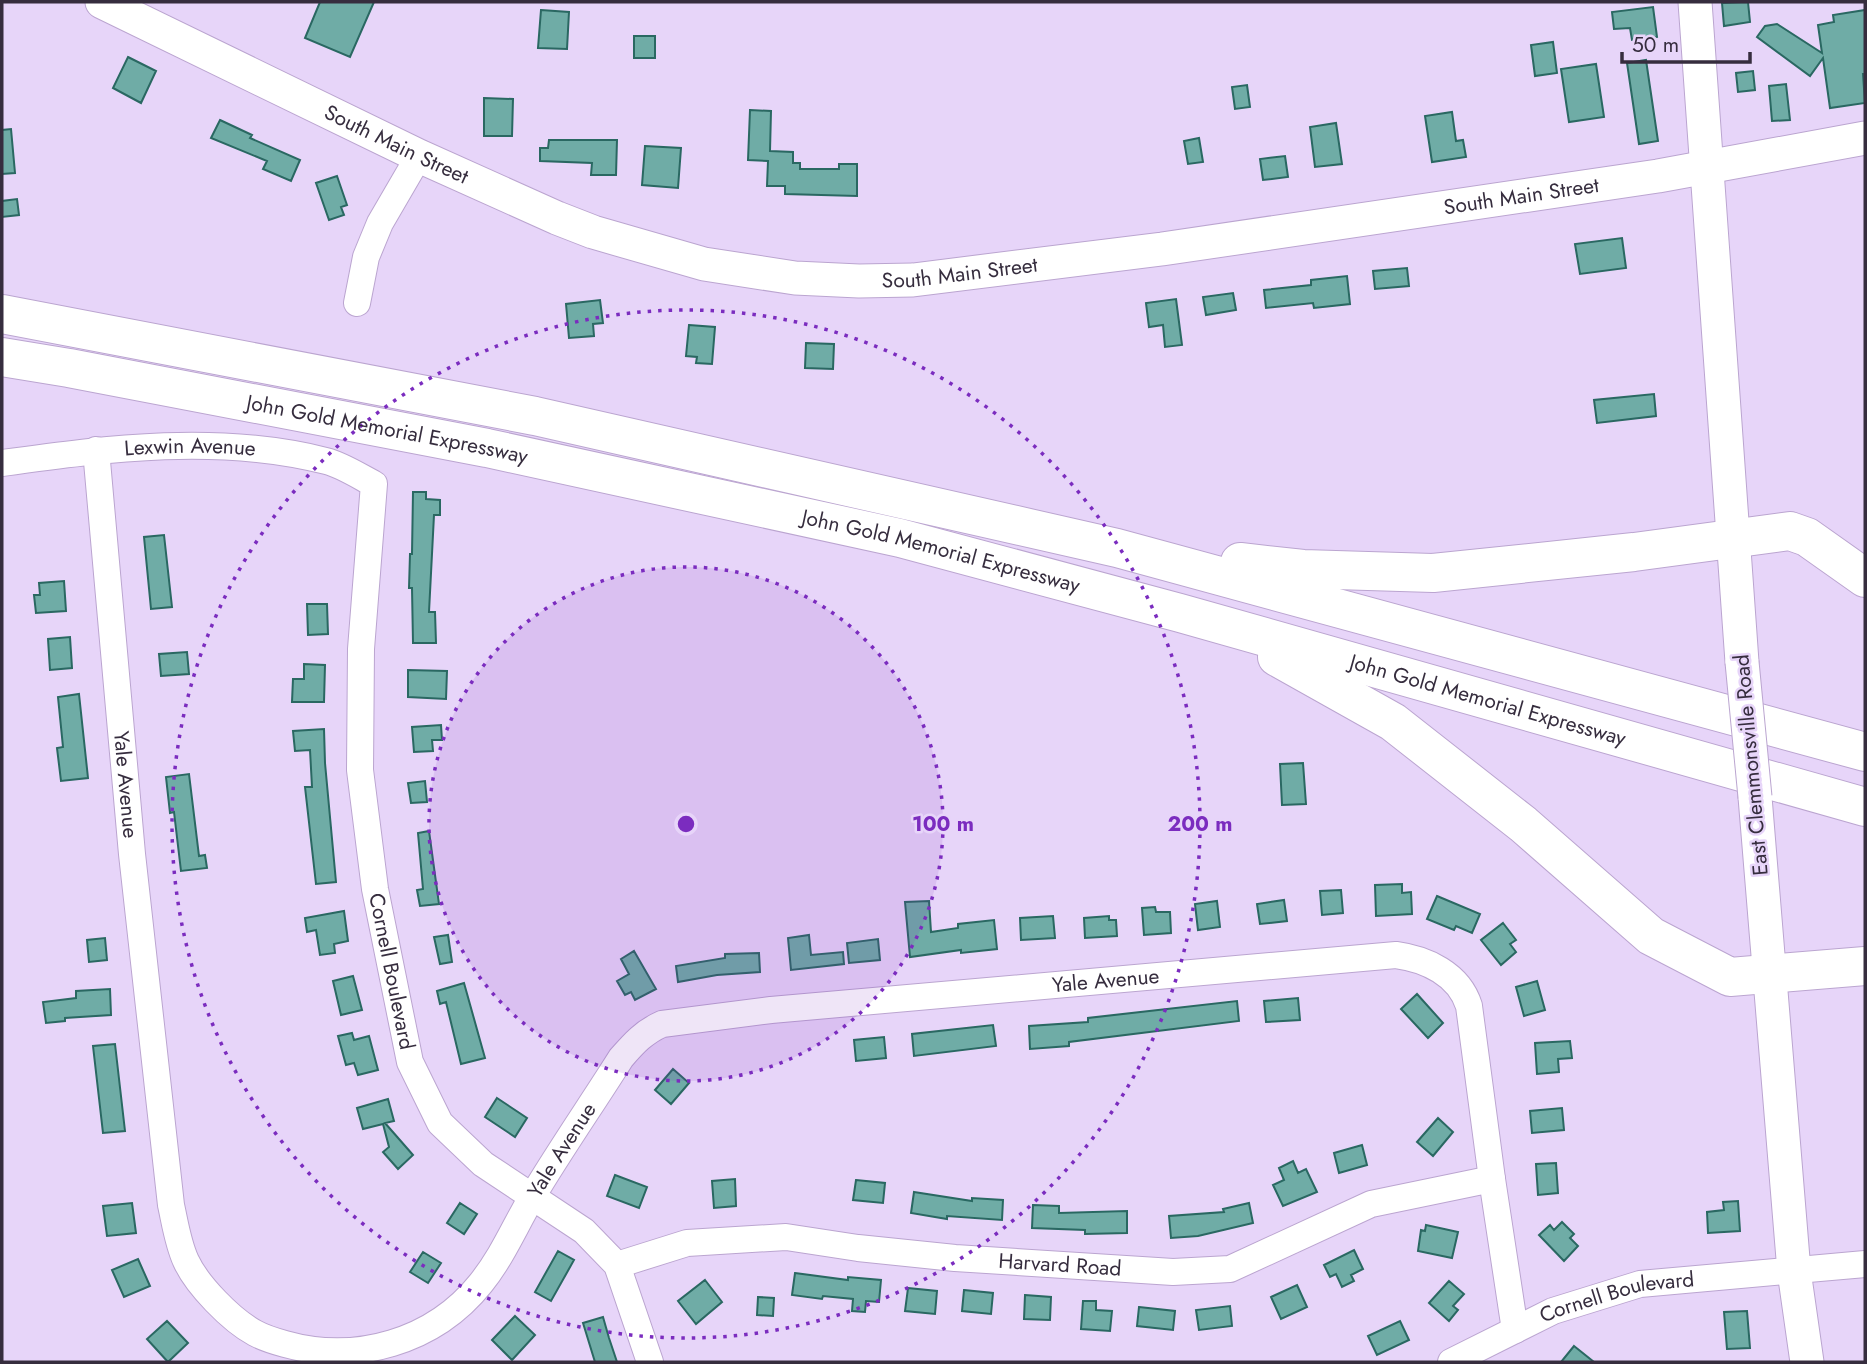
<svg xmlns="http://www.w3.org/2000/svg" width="1867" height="1364" font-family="Jost,sans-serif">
<rect width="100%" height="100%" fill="#e7d5f9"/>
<path fill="#6faca6" stroke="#2a6862" stroke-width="2" d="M 320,2 L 374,2 L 350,57 L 305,38 Z
M 1748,2 L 1750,22 L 1724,26 L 1722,3 Z
M 1653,7 L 1657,37 L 1632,40 L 1630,28 L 1614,29 L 1612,12 Z
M 541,10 L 569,12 L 567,49 L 538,48 Z
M 1865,10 L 1865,74 L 1863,74 L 1865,103 L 1830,108 L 1823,58 L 1810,76 L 1757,37 L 1765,26 L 1777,24 L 1822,53 L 1818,25 L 1834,22 L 1833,15 Z
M 634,36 L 655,36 L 655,58 L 634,58 Z
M 1553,42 L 1557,73 L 1535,76 L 1531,45 Z
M 128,57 L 156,71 L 141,103 L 113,88 Z
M 1646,60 L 1658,141 L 1639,144 L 1627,63 Z
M 1596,64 L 1604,117 L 1569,122 L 1561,69 Z
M 1753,71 L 1755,90 L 1738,92 L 1736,73 Z
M 1786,84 L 1790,120 L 1772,121 L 1769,86 Z
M 1247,85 L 1250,107 L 1235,109 L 1232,87 Z
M 484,98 L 513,99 L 512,136 L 484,136 Z
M 750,110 L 771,111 L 770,151 L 793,152 L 793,163 L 800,163 L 800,169 L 839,169 L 839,164 L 857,164 L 857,196 L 785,194 L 785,186 L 767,186 L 768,161 L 748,160 Z
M 1452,112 L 1456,141 L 1463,140 L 1466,157 L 1432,162 L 1425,116 Z
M 220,120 L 252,135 L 250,138 L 300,160 L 291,181 L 263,169 L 267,161 L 211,138 Z
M 1336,123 L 1342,164 L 1315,167 L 1310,127 Z
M 11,129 L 15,173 L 2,174 L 2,130 Z
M 1199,138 L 1203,162 L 1188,164 L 1184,141 Z
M 549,140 L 617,140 L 616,175 L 591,175 L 592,163 L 540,161 L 540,148 L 548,148 Z
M 645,146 L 681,148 L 678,188 L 642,185 Z
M 1285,156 L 1288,177 L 1263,180 L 1260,159 Z
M 337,176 L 347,205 L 341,207 L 344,215 L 329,220 L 316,183 Z
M 17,199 L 19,215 L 2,217 L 2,201 Z
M 1622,238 L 1626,268 L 1580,274 L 1575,244 Z
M 1407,268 L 1409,286 L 1375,289 L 1373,271 Z
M 1347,276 L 1350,304 L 1314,308 L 1313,303 L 1266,308 L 1264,290 L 1311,285 L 1311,280 Z
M 1233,293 L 1236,310 L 1206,315 L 1203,297 Z
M 1176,299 L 1182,345 L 1165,347 L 1163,325 L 1149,327 L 1146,303 Z
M 600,300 L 603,323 L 593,324 L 594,336 L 569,338 L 566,304 Z
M 689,325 L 715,327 L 712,364 L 696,363 L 697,357 L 686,356 Z
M 806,343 L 834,344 L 833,369 L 805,368 Z
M 1654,394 L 1656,416 L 1597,423 L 1594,400 Z
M 413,492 L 426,492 L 426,499 L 440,500 L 440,515 L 434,515 L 429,612 L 435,612 L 436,643 L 413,643 L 412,588 L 409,588 L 410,554 L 412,554 Z
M 164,535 L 172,607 L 151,609 L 144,537 Z
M 64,581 L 66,611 L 36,613 L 34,595 L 40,595 L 39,583 Z
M 307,604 L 327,604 L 328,634 L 308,635 Z
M 70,637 L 72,668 L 50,670 L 48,639 Z
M 187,652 L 189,674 L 161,676 L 159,654 Z
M 304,664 L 325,665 L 324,702 L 292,702 L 293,679 L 304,679 Z
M 408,670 L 447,671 L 446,699 L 408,697 Z
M 79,694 L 88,778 L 61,781 L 57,748 L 63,747 L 58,697 Z
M 441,725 L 442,740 L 432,740 L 433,751 L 414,752 L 412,727 Z
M 324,729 L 325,763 L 336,882 L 316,884 L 305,787 L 312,787 L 310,750 L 295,751 L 293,731 Z
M 1303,763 L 1306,804 L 1282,805 L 1280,764 Z
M 189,774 L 199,856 L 205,855 L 207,868 L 181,871 L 174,812 L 170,813 L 166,777 Z
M 425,781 L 427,802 L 411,803 L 408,783 Z
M 429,831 L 439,904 L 420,906 L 417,890 L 423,889 L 418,833 Z
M 1402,884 L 1402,893 L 1411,892 L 1412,914 L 1376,916 L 1375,885 Z
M 1341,890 L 1343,913 L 1322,915 L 1320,891 Z
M 1437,896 L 1480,914 L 1472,933 L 1456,926 L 1454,930 L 1427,919 Z
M 1284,900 L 1287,921 L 1260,924 L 1257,904 Z
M 929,901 L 931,932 L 958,928 L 958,924 L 994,920 L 997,949 L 961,953 L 961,950 L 910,957 L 905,902 Z
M 1217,901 L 1220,927 L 1198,930 L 1195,904 Z
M 1155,907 L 1156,912 L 1170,912 L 1171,933 L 1144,935 L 1142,908 Z
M 344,911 L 348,941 L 334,944 L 335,953 L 320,955 L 316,930 L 307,932 L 305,918 Z
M 1053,916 L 1055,938 L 1021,940 L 1020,918 Z
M 1109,916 L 1109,920 L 1116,920 L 1117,936 L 1085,938 L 1084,918 Z
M 1503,923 L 1516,940 L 1510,944 L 1516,952 L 1501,965 L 1481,940 Z
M 448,935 L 452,962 L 440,964 L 434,937 Z
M 809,935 L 811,955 L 843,952 L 844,964 L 791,970 L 788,938 Z
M 105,938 L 107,960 L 89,962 L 87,940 Z
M 878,939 L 880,960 L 849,963 L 847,943 Z
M 634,951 L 656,989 L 635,1000 L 631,992 L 625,995 L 617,981 L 629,974 L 621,959 Z
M 759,953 L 760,972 L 717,975 L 678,982 L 676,966 L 725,958 L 725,954 Z
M 353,976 L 362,1010 L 341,1015 L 333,981 Z
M 1537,981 L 1545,1010 L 1524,1016 L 1516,987 Z
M 464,983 L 485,1058 L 461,1064 L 446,1002 L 440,1004 L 437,991 Z
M 110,989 L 111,1015 L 65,1018 L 65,1021 L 46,1023 L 43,1002 L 76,998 L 76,991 Z
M 1417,994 L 1443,1023 L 1428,1038 L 1401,1009 Z
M 1298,998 L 1300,1020 L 1266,1022 L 1264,1001 Z
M 1237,1001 L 1239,1021 L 1069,1042 L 1069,1046 L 1030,1049 L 1029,1026 L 1088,1022 L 1088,1018 Z
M 993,1025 L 996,1046 L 914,1056 L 912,1034 Z
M 352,1033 L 354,1040 L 369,1036 L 378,1070 L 358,1075 L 354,1063 L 346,1065 L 338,1036 Z
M 884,1037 L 886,1058 L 856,1061 L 854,1040 Z
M 1570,1041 L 1572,1058 L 1558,1059 L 1559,1072 L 1537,1074 L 1535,1043 Z
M 115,1044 L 125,1131 L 103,1133 L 93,1046 Z
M 673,1069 L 689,1083 L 671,1104 L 655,1090 Z
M 497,1098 L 527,1118 L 515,1137 L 485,1117 Z
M 388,1099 L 394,1121 L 385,1123 L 413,1155 L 398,1169 L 383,1152 L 389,1147 L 383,1124 L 363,1129 L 357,1108 Z
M 1562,1108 L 1564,1130 L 1532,1133 L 1530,1111 Z
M 1438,1118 L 1453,1132 L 1433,1156 L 1417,1142 Z
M 1362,1145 L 1367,1165 L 1339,1173 L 1334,1153 Z
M 1293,1161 L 1298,1173 L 1306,1169 L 1317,1192 L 1283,1206 L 1273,1185 L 1284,1180 L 1279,1168 Z
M 1556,1163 L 1558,1193 L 1538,1195 L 1536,1164 Z
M 615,1175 L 647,1187 L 639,1208 L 607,1196 Z
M 735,1179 L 736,1206 L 714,1208 L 712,1181 Z
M 856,1180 L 885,1183 L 883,1203 L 853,1200 Z
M 914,1192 L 972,1201 L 972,1198 L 1003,1200 L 1002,1220 L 947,1216 L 947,1219 L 911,1213 Z
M 1738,1201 L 1740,1231 L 1708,1233 L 1707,1212 L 1724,1210 L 1723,1202 Z
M 132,1203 L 136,1233 L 107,1236 L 103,1206 Z
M 460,1203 L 477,1214 L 464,1234 L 447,1223 Z
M 1249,1203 L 1253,1223 L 1198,1236 L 1171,1238 L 1169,1216 L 1224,1212 L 1223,1209 Z
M 1033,1205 L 1059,1206 L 1059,1213 L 1127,1211 L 1127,1233 L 1085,1234 L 1085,1230 L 1032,1228 Z
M 1562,1222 L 1574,1234 L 1570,1238 L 1578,1246 L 1564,1261 L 1539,1235 L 1550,1225 L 1554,1230 Z
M 1426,1225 L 1458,1232 L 1452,1258 L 1418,1251 L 1421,1230 L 1425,1231 Z
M 1354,1250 L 1363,1269 L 1351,1275 L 1354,1281 L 1342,1287 L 1336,1274 L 1330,1277 L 1324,1265 Z
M 558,1251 L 574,1260 L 551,1301 L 535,1292 Z
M 423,1252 L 441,1263 L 428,1283 L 410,1272 Z
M 138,1259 L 150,1286 L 124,1297 L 112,1270 Z
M 795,1273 L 848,1280 L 848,1277 L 881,1280 L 879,1302 L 866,1301 L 865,1312 L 852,1311 L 853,1299 L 823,1296 L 822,1299 L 792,1295 Z
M 705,1280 L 722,1302 L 696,1324 L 678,1301 Z
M 1449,1281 L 1464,1294 L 1453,1306 L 1458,1310 L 1449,1321 L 1429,1303 Z
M 1297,1285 L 1307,1307 L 1281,1319 L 1271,1297 Z
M 908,1288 L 937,1291 L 935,1314 L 905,1311 Z
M 964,1290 L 993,1293 L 991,1314 L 962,1311 Z
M 1025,1295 L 1051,1297 L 1050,1320 L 1024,1319 Z
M 758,1297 L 774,1298 L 773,1316 L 757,1315 Z
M 1083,1301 L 1096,1301 L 1096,1310 L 1112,1311 L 1110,1331 L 1081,1329 Z
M 1230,1306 L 1232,1326 L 1199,1330 L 1196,1310 Z
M 1139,1307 L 1175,1311 L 1173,1330 L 1137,1326 Z
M 1747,1311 L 1750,1348 L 1727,1349 L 1724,1312 Z
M 515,1316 L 535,1335 L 512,1360 L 492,1340 Z
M 603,1317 L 609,1338 L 617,1362 L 595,1362 L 583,1323 Z
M 167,1321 L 188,1343 L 168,1362 L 147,1339 Z
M 1400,1321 L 1409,1340 L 1377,1355 L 1368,1336 Z
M 1574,1346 L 1594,1362 L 1561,1362 Z"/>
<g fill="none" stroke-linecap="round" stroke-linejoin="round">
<defs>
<g id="minor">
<path d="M 357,303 L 366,257 L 380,223 L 419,156"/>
<path id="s1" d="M 96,450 L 132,854 L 171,1205 C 175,1223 178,1244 186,1261 C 197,1285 231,1320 255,1333 C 264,1338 274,1341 285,1344 C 356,1364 434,1342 481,1283 C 502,1257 515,1226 532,1197 C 560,1150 592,1104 621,1058 C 634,1043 644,1032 662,1024 L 771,1010 L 1396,955 C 1426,959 1459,974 1469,1006 L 1492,1179 L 1515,1330"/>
<path id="s2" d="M 2,463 C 110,448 219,434 326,461 C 342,465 359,476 374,484 L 361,649 L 360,770 L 375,889 L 410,1062 L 440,1123 L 483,1164 L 584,1231 L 617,1265 L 650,1362"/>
<path id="s3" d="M 617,1265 L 687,1243 L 786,1237 L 858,1248 L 955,1258 L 1173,1272 L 1230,1269 L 1371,1204 L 1492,1179"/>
<path id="s4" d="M 1451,1362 L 1553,1311 L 1640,1284 L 1865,1264"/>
</g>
<g id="major">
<path id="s5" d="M 102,2 L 419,156 L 557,218 L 593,232 L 704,264 L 795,278 L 859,281 L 913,280 L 1162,249 L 1658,176 L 1865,138"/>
<path d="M 1695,2 L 1742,662"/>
<path d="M 1755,797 L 1794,1271 L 1807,1362"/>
</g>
<g id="highway">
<path d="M 2,314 L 535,416 L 1117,548 L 1865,752"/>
<path id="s6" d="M 2,357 L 69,368 L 487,448 L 900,538 L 1180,613 L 1865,807"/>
<path d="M 1240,562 L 1303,569 L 1433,573 L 1634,552 L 1790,531 L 1807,537 L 1865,578"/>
<path d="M 1277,657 L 1393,722 L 1523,824 L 1651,936 L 1730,977 L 1865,966"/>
</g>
</defs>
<use href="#minor" stroke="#bba5d0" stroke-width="28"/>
<use href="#major" stroke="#bba5d0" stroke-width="35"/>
<use href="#highway" stroke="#bba5d0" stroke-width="40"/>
<use href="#minor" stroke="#fff" stroke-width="26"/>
<use href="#major" stroke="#fff" stroke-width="33"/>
<use href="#highway" stroke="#fff" stroke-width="38"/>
<defs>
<path id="major-bridge" d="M 1742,662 L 1755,797"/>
</defs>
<use href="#major-bridge" stroke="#bba5d0" stroke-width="35" stroke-linecap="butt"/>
<use href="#major-bridge" stroke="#fff" stroke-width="33"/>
</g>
<circle cx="686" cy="824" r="257" fill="#7b2cbf" fill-opacity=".12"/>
<g fill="none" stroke="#7b2cbf" stroke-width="3.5" stroke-dasharray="3.5 7">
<circle cx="686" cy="824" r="257"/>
<circle cx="686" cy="824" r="514"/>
</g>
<g text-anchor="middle" stroke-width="5" stroke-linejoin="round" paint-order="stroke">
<g font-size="21" fill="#362d3e" stroke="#e7d5f9">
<text dy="7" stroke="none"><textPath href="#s5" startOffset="327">South Main Street</textPath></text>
<text dy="7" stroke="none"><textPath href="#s5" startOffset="1482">South Main Street</textPath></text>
<text dy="7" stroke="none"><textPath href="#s5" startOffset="915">South Main Street</textPath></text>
<text dy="7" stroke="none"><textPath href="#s6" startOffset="392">John Gold Memorial Expressway</textPath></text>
<text dy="7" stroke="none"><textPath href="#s2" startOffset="189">Lexwin Avenue</textPath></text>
<text dy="7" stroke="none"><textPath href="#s6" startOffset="959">John Gold Memorial Expressway</textPath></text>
<text dy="7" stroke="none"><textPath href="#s6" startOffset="1526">John Gold Memorial Expressway</textPath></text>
<text transform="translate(1751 765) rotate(-95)" y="7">East Clemmonsville Road</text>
<text dy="7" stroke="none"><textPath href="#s1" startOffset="336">Yale Avenue</textPath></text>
<text dy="7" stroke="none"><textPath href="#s2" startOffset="870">Cornell Boulevard</textPath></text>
<text dy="7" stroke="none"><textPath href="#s1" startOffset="1932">Yale Avenue</textPath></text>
<text dy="7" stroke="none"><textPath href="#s1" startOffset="1323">Yale Avenue</textPath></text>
<text dy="7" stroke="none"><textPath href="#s3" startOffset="448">Harvard Road</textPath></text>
<text dy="7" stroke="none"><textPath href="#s4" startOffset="180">Cornell Boulevard</textPath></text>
</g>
</g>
<circle cx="686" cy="824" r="10" fill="#7b2cbf" stroke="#e7d5f9" stroke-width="3.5"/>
<g font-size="21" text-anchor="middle" font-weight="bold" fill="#7b2cbf" stroke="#e7d5f9" stroke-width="5" stroke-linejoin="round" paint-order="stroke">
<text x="943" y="831">100 m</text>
<text x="1200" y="831">200 m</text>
</g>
<rect width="1867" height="1364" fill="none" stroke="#362d3e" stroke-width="7"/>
<path d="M1622 52v10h128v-10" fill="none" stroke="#362d3e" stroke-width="3.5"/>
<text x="1632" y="52" font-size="21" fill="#362d3e" stroke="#e7d5f9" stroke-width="5" paint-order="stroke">50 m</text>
</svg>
